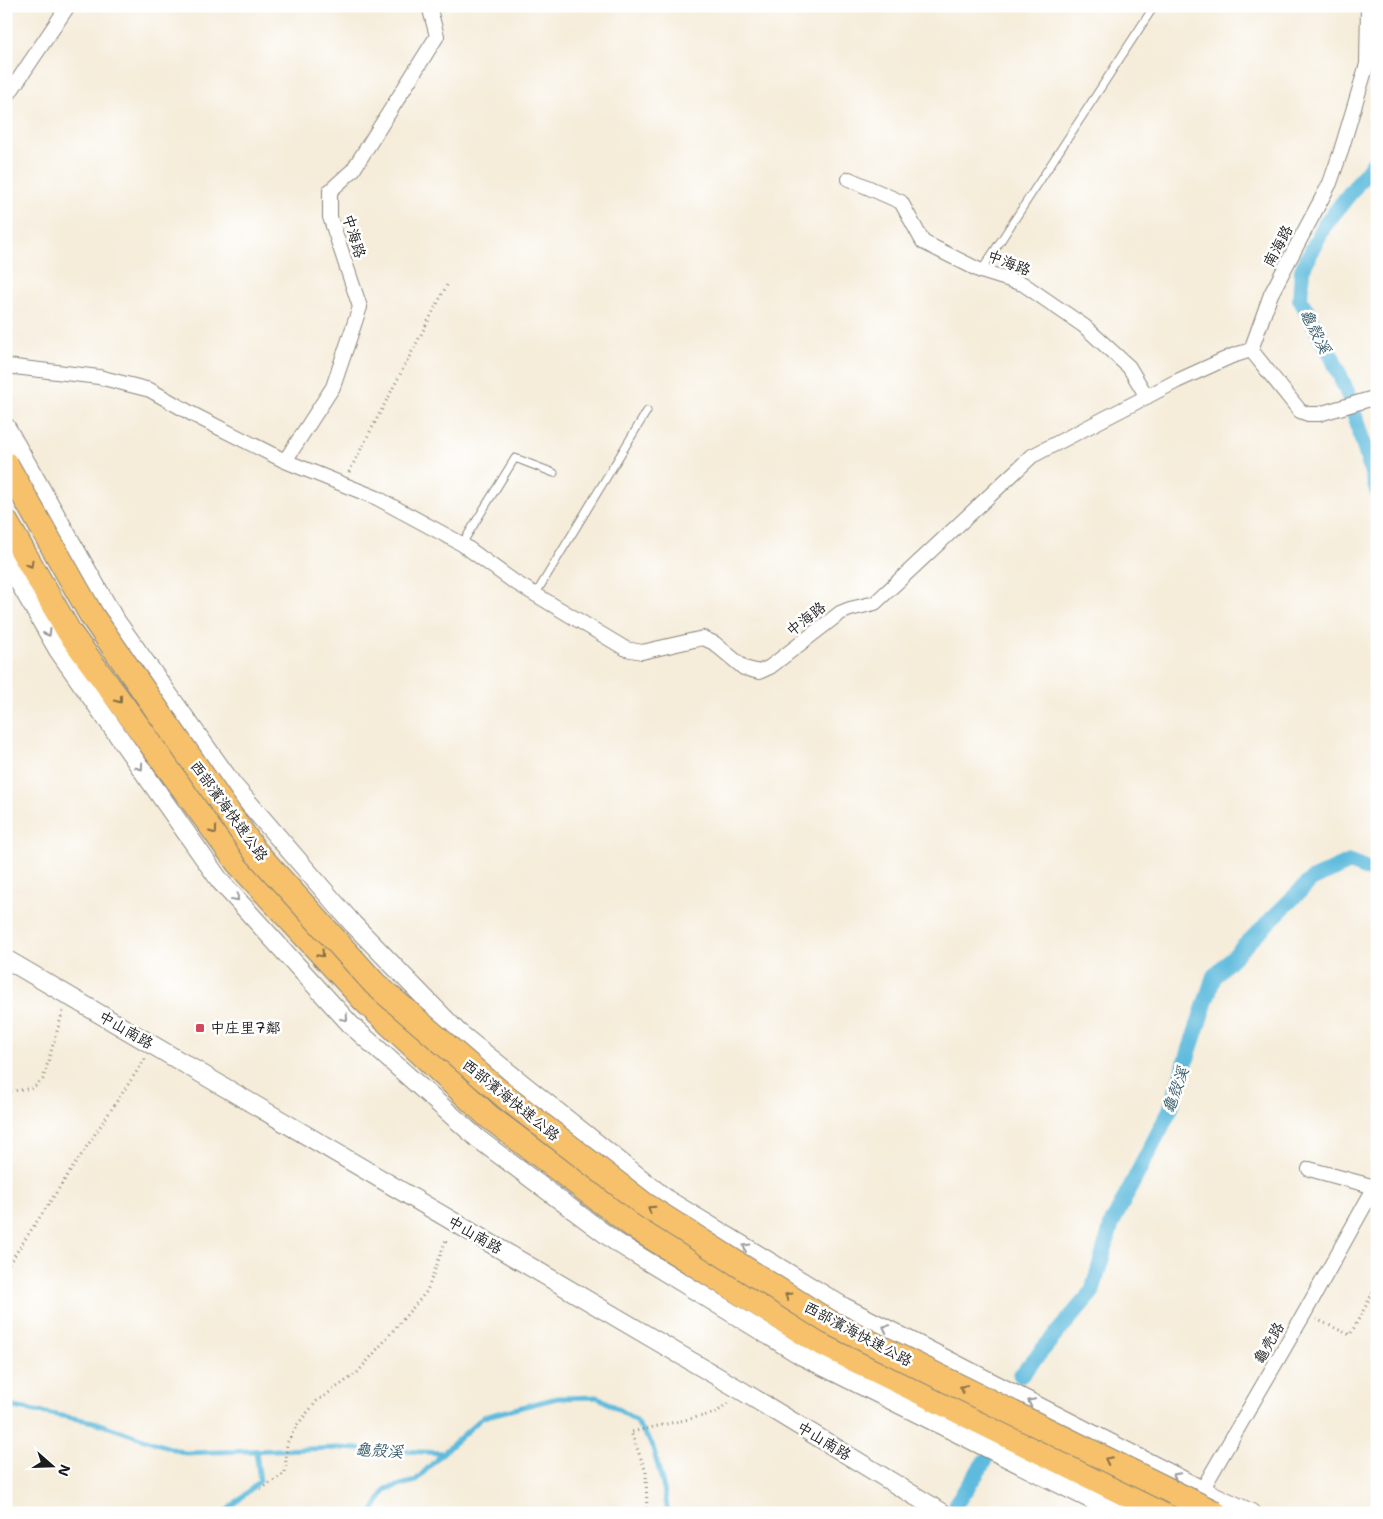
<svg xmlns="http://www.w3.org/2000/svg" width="1383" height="1519" font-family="'Shantell Sans','LXGW WenKai TC',sans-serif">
<rect width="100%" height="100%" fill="#fff"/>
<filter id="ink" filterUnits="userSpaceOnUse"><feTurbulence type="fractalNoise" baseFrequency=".02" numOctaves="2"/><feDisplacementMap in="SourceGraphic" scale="10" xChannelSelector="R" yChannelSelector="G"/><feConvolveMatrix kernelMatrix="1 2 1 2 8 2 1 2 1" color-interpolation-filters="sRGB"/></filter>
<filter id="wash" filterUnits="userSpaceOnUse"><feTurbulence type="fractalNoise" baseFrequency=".0096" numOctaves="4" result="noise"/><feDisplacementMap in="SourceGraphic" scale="20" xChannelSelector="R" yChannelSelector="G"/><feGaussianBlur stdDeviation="1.12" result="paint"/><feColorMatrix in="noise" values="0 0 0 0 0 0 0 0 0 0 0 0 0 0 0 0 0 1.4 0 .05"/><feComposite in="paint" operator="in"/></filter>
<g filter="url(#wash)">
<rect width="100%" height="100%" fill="#f5ecd9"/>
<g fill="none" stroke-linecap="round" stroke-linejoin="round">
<path stroke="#5fbbdd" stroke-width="5" d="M 6,1408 L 14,1407 L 94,1422 L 185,1453 L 337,1448 L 443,1453 L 483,1417 L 557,1398 L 598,1397 L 634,1419 L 652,1444 L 664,1489 L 668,1513
M 224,1513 L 260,1481 L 256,1452
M 372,1513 L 386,1489 L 415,1481 L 443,1453"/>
<path stroke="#5fbbdd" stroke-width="16" d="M 1377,159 L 1324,226 L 1302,270 L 1300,299 L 1332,357 L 1350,399 L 1377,490
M 1021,1375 L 1092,1292 L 1112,1223 L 1170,1110 L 1214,976 L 1311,880 L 1350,862 L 1377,873
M 957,1502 L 985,1461"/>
</g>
</g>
<g filter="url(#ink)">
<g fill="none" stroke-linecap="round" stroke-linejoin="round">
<defs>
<path id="service" d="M 981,271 L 1151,11 L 1147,6
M 462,544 L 515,458 L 554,473
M 535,595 L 647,411"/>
<path id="minor" d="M 1368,6 L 1367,64 L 1340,154 L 1330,183 L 1271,294 L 1251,350 L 1300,411 L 1308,414 L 1319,414 L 1377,397
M 6,98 L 68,6
M 849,179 L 901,202 L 923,242 L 981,271 L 1023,284 L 1084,326 L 1129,367 L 1147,397
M 6,366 L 99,377 L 150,390 L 194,415 L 285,461 L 377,498 L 462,544 L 513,581 L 626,649 L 642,652 L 703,638 L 714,643 L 744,668 L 759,672 L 770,667 L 840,613 L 850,609 L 875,603 L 1032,456 L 1177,381 L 1232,356 L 1251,350
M 285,461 L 333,387 L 360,307 L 330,217 L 330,191 L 353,170 L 437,36 L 429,6
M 1309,1169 L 1375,1187
M 1186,1513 L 1202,1490 L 1304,1314 L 1377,1183"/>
<path id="tertiary" d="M 6,427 L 114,618 L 233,785 L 353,924 L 458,1032 L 668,1200 L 844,1307 L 1202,1490 L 1251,1513
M 6,560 L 58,650 L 220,881 L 351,1025 L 477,1138 L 616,1242 L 802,1356 L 1118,1513
M 6,959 L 742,1391 L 943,1513"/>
<path id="trunk" d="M 6,522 L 69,632 L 238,863 L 364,1000 L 488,1116 L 632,1225 L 817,1341 L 1164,1513"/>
</defs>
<use href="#service" stroke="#88847a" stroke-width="9"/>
<use href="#minor" stroke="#88847a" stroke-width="16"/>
<use href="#tertiary" stroke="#88847a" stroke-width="20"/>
<use href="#trunk" stroke="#88847a" stroke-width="26"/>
<path stroke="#88847a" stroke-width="3" stroke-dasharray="1 4" stroke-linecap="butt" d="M 349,472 L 447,285
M 6,1092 L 33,1088 L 43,1079 L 63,1011
M 6,1268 L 145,1059
M 1316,1319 L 1350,1335 L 1377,1285
M 261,1489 L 285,1473 L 287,1443 L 297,1425 L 317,1401 L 357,1373 L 427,1291 L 447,1237
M 17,1513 L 20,1511
M 647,1513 L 646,1472 L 631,1432 L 716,1413 L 730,1401"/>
<use href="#service" stroke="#fff" stroke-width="7"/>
<use href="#minor" stroke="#fff" stroke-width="14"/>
<use href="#tertiary" stroke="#fff" stroke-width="18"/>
<use href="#trunk" stroke="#f6c16b" stroke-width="24"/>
<defs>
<path id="trunk-bridge" d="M 6,464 L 92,616 L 255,851 L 375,984 L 508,1099 L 645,1205 L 829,1322 L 1215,1513"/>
</defs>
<use href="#trunk-bridge" stroke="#88847a" stroke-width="26" stroke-linecap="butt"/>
<use href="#trunk-bridge" stroke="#f6c16b" stroke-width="24"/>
</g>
<defs><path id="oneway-chevron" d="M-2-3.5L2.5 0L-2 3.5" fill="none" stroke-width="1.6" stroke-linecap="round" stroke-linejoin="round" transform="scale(1.25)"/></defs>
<g stroke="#896e44">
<use href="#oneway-chevron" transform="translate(30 564) rotate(60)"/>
<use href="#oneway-chevron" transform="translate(119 700) rotate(54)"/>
<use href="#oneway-chevron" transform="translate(214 831) rotate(54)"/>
<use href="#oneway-chevron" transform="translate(321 954) rotate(47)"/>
<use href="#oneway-chevron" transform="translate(651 1209) rotate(-147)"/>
<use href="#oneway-chevron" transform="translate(788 1296) rotate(-148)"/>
<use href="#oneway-chevron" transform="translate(963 1388) rotate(-154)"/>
<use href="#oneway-chevron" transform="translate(1108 1460) rotate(-154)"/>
</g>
<g stroke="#999">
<use href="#oneway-chevron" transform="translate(48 633) rotate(60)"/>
<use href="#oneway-chevron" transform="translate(140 767) rotate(55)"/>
<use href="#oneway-chevron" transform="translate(236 898) rotate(48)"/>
<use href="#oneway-chevron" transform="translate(345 1018) rotate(48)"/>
<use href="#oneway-chevron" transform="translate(746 1247) rotate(-149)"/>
<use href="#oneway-chevron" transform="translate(886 1328) rotate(-153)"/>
<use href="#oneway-chevron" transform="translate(1031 1402) rotate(-153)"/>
<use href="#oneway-chevron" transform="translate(1176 1476) rotate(-153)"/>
</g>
</g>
<rect fill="#d1495b" stroke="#fff" stroke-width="2" x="195" y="1023" width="10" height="10" rx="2.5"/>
<g text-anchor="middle" stroke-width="5" stroke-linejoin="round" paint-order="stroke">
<g font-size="15" fill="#1c1c1c" stroke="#fff">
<text transform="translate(354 236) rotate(73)" y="5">中海路</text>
<text transform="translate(1278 246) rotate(-62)" y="5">南海路</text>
<text transform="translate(1009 263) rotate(21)" y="5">中海路</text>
<text transform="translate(806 619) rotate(-38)" y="5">中海路</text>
<text transform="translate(229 811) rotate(54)" y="5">西部濱海快速公路</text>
<text transform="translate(126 1030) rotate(30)" y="5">中山南路</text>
<text transform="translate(511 1100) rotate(39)" y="5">西部濱海快速公路</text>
<text transform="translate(475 1235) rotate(30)" y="5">中山南路</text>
<text transform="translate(858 1334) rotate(28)" y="5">西部濱海快速公路</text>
<text transform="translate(1269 1343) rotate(-60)" y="5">龜壳路</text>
<text transform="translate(824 1441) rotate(31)" y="5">中山南路</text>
</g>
<g font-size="15" fill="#1c1c1c" stroke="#fff" text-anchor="start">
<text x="210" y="1033">中庄里7鄰</text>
</g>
<g font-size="16" font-style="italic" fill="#375c69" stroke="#fff">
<text transform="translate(1316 331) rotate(63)" y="6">龜殼溪</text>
<text transform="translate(1175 1090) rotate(-70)" y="6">龜殼溪</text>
<text transform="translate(379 1450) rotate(3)" y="6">龜殼溪</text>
</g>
</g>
<rect width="1383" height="1519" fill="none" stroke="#fff" stroke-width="25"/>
<g transform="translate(52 1466) rotate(110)" stroke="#ffffff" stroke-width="4" paint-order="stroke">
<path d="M0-4L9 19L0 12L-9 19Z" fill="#1c1c1c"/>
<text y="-8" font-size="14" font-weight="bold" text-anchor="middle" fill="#1c1c1c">N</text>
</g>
</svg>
